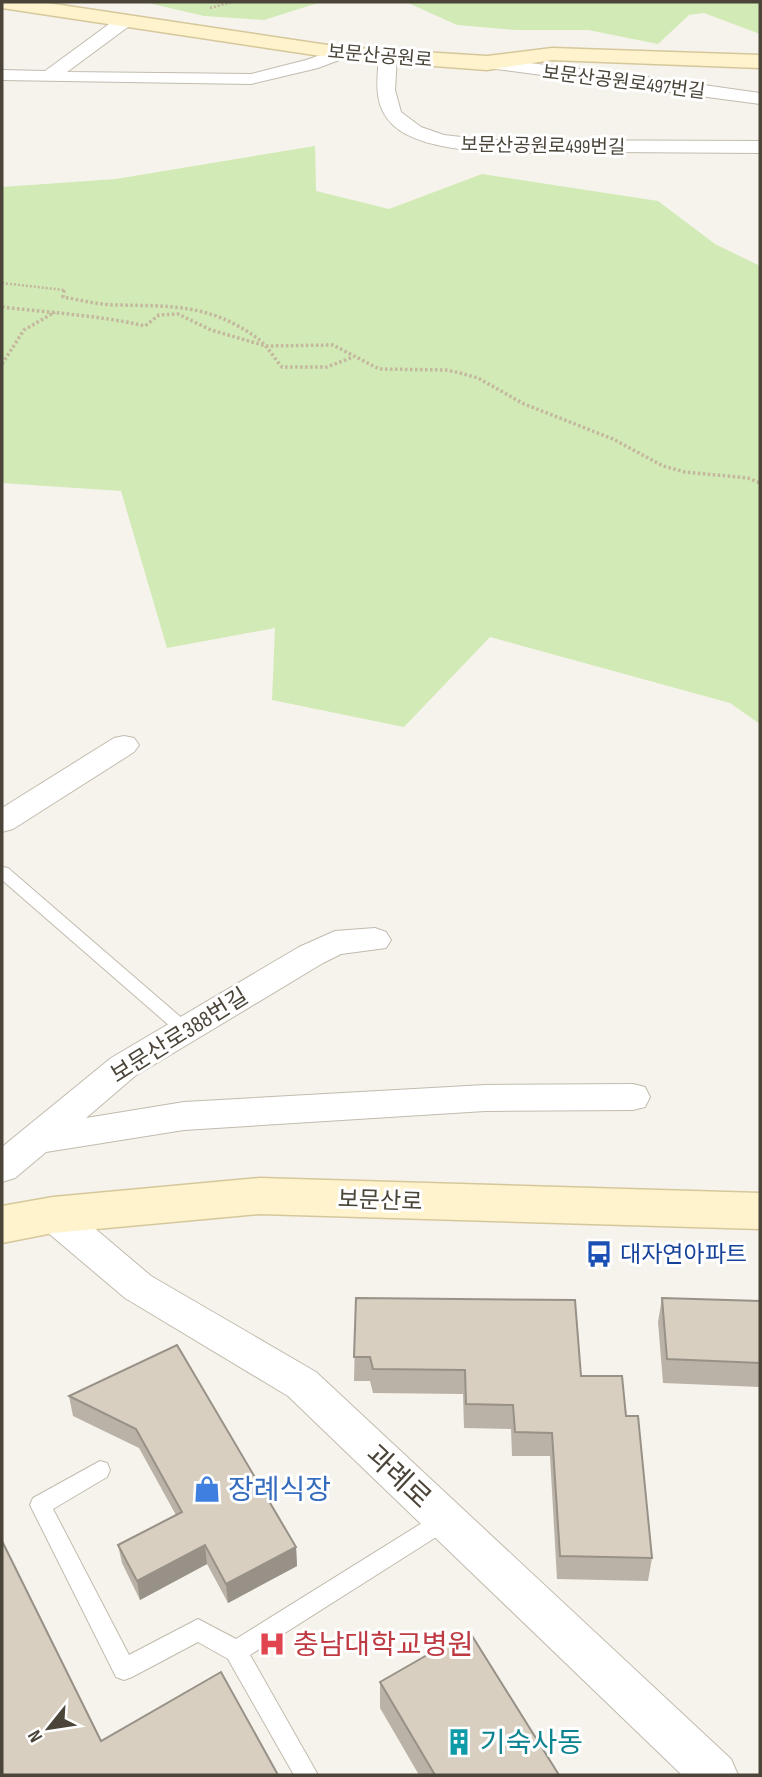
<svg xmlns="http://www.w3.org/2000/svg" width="762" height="1777" font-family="'Sofia Sans Condensed','Noto Sans KR',sans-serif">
<rect width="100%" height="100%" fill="#f6f3ec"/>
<path fill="#d2eab5" d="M 144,2 L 321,2 L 264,20 L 204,16 Z
M 406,2 L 760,2 L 760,34 L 704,13 L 689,15 L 658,44 L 588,30 L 516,30 L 457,25 Z
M 315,146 L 316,191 L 389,209 L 482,174 L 658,201 L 715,244 L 760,266 L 760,724 L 730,703 L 490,637 L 404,727 L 272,700 L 275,628 L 167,648 L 121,491 L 2,483 L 2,187 L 116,179 Z"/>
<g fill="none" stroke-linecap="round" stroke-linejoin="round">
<defs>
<path id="service" d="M 2,867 L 8,868 L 191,1026 L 193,1030 L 191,1034 L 179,1034 L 2,880 Z
M 100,1461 L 107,1463 L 110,1470 L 107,1477 L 53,1509 L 129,1655 L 198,1619 L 236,1639 L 438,1513 L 445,1510 L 452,1513 L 456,1520 L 452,1527 L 250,1655 L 318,1775 L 294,1775 L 228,1659 L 198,1642 L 132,1677 L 124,1680 L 116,1677 L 30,1505 L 33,1498 Z"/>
<path id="minor" d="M 126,15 L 135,20 L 132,24 L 67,72 L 251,74 L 306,60 L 341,48 L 350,53 L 347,57 L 318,68 L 251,84 L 2,80 L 2,70 L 45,71 L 120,16 Z
M 388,51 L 397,56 L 395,90 L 401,112 L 421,127 L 444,135 L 488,140 L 760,141 L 760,153 C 711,153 661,152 611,152 C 559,152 432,162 393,125 C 373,106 377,82 379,56 Z
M 487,58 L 640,76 L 760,93 L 760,104 L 481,67 L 478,63 L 481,59 Z
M 124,736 L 134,738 L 139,745 L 134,752 L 13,829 L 2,832 L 2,808 L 114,738 Z
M 375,928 L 386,932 L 391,940 L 386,948 L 341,954 L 323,963 L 135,1076 L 86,1118 L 184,1102 L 485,1085 L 633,1084 L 645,1087 L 650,1097 L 645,1107 L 633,1110 L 485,1111 L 184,1130 L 46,1152 L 15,1178 L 2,1182 L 2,1147 L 111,1058 L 299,947 L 335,931 Z
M 53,1200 L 66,1204 L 151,1276 L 316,1372 L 731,1759 L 738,1775 L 682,1775 L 288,1396 L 125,1298 L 40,1226 L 35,1215 L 40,1204 Z"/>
<path id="secondary" d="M 2,2 L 41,2 L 341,47 L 487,56 L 552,48 L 760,55 L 760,68 L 552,60 L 487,70 L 341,59 L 2,8 Z
M 260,1178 L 760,1193 L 760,1229 L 260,1214 L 53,1233 L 2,1243 L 2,1206 L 53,1197 Z"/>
</defs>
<use href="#service" stroke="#c2bbae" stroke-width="2"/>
<use href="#minor" stroke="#c2bbae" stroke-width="2"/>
<use href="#secondary" stroke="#d6c79b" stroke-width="3"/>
<path stroke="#c4b79f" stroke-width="2.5" stroke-dasharray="2 2" stroke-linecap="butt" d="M 210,8 L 232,2
M 2,283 L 64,290 L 64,292"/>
<path stroke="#c4b79f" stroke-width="3.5" stroke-dasharray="2.5 2.5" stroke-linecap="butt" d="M 64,290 L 63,297 C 81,300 99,305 117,305 C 171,306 210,304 257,338 C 267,345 274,358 282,367 L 327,367 L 353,357
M 2,307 C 50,313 98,315 145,326 L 159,315 L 178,314 L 211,330 L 266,346 L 333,345 L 379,369 L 446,370 L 460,373 L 478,378 L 524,404 L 613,439 L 663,466 L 685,472 L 748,478 L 760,483
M 2,364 L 24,330 L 55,312"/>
<use href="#service" fill="#fff" fill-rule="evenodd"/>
<use href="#minor" fill="#fff" fill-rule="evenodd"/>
<use href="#secondary" fill="#fff3cd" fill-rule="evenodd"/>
</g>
<path fill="#bab2a6" d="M 356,1298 L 581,1376 L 626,1416 L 652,1558 L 648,1581 L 557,1579 L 550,1456 L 512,1456 L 511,1429 L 464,1428 L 463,1394 L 373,1393 L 370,1381 L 354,1381 Z
M 662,1298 L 760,1301 L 760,1387 L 663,1383 L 658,1322 Z
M 177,1345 L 296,1547 L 297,1566 L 228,1603 L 207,1564 L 140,1600 L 122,1563 L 118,1545 L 176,1515 L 139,1448 L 73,1416 L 69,1396 Z
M 380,1682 L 559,1775 L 419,1775 L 380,1708 Z"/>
<path fill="#979187" d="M 205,1545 L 207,1564 L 140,1600 L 137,1581 Z
M 296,1547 L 297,1566 L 228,1603 L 226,1584 Z"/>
<path fill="#d8cfc1" stroke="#979187" stroke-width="2" d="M 356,1298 L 575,1300 L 581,1376 L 622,1376 L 626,1416 L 638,1416 L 652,1558 L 560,1556 L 552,1433 L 515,1432 L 513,1405 L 466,1404 L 465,1370 L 373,1369 L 370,1357 L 354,1357 Z
M 662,1298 L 760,1301 L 760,1363 L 667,1359 Z
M 177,1345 L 296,1547 L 226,1584 L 205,1545 L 137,1581 L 118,1545 L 182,1512 L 136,1429 L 69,1396 Z
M 2,1541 L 101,1741 L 221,1672 L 278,1775 L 2,1775 Z
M 469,1631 L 559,1775 L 435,1775 L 380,1682 Z"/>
<defs>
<symbol id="bus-bare" viewBox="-9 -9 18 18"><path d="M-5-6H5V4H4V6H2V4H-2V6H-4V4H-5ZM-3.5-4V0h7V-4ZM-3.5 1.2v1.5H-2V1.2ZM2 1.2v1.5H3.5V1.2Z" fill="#1a4fb4" stroke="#fff" stroke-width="2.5" paint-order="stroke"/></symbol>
<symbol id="shop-bare" viewBox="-9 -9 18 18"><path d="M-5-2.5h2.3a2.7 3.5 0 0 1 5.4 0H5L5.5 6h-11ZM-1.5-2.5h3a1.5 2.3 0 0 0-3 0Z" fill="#3f7fe0" stroke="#fff" stroke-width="2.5" paint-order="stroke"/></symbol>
<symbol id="hospital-bare" viewBox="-9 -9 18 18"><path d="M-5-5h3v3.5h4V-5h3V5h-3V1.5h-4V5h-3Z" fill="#e0444e" stroke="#fff" stroke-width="2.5" paint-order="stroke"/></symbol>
<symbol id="building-bare" viewBox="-9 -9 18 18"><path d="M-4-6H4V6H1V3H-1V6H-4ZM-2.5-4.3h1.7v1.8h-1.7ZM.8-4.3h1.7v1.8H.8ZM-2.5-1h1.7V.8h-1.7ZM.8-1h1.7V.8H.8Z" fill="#0f9aa8" stroke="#fff" stroke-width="2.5" paint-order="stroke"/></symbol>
</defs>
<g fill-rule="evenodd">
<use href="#bus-bare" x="580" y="1235" width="38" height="38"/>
<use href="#shop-bare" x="188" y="1470" width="38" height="38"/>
<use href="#hospital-bare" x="253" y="1625" width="38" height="38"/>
<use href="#building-bare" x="440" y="1723" width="38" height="38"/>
</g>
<g text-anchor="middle" stroke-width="6" stroke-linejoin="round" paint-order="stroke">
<g font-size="19" fill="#4b4439" stroke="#fff">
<text transform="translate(380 55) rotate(5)" y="7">보문산공원로</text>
<text transform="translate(624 81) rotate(7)" y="7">보문산공원로497번길</text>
<text transform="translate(543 145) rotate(1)" y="7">보문산공원로499번길</text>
</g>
<g font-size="23" fill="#4b4439" stroke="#fff">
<text transform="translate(179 1035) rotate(-32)" y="8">보문산로388번길</text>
<text transform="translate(380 1200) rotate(2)" y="8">보문산로</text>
</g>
<g font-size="23" fill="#164399" stroke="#fff" text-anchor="start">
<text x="620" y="1262">대자연아파트</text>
</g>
<g font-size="28" fill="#4b4439" stroke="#fff">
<text transform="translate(399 1476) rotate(43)" y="10">과례로</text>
</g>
<g font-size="28" fill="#366cbe" stroke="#fff" text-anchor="start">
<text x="228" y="1499">장례식장</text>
</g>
<g font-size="28" fill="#be3a42" stroke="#fff" text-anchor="start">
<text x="293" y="1654">충남대학교병원</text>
</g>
<g font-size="28" fill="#0d838f" stroke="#fff" text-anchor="start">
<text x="480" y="1752">기숙사동</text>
</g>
</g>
<rect width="762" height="1777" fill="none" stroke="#4b4439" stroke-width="7"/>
<g transform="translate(49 1728) rotate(240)" stroke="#ffffff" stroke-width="5" paint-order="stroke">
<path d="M0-5L12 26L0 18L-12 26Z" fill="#4b4439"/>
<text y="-10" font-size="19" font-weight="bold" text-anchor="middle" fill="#4b4439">N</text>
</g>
</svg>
